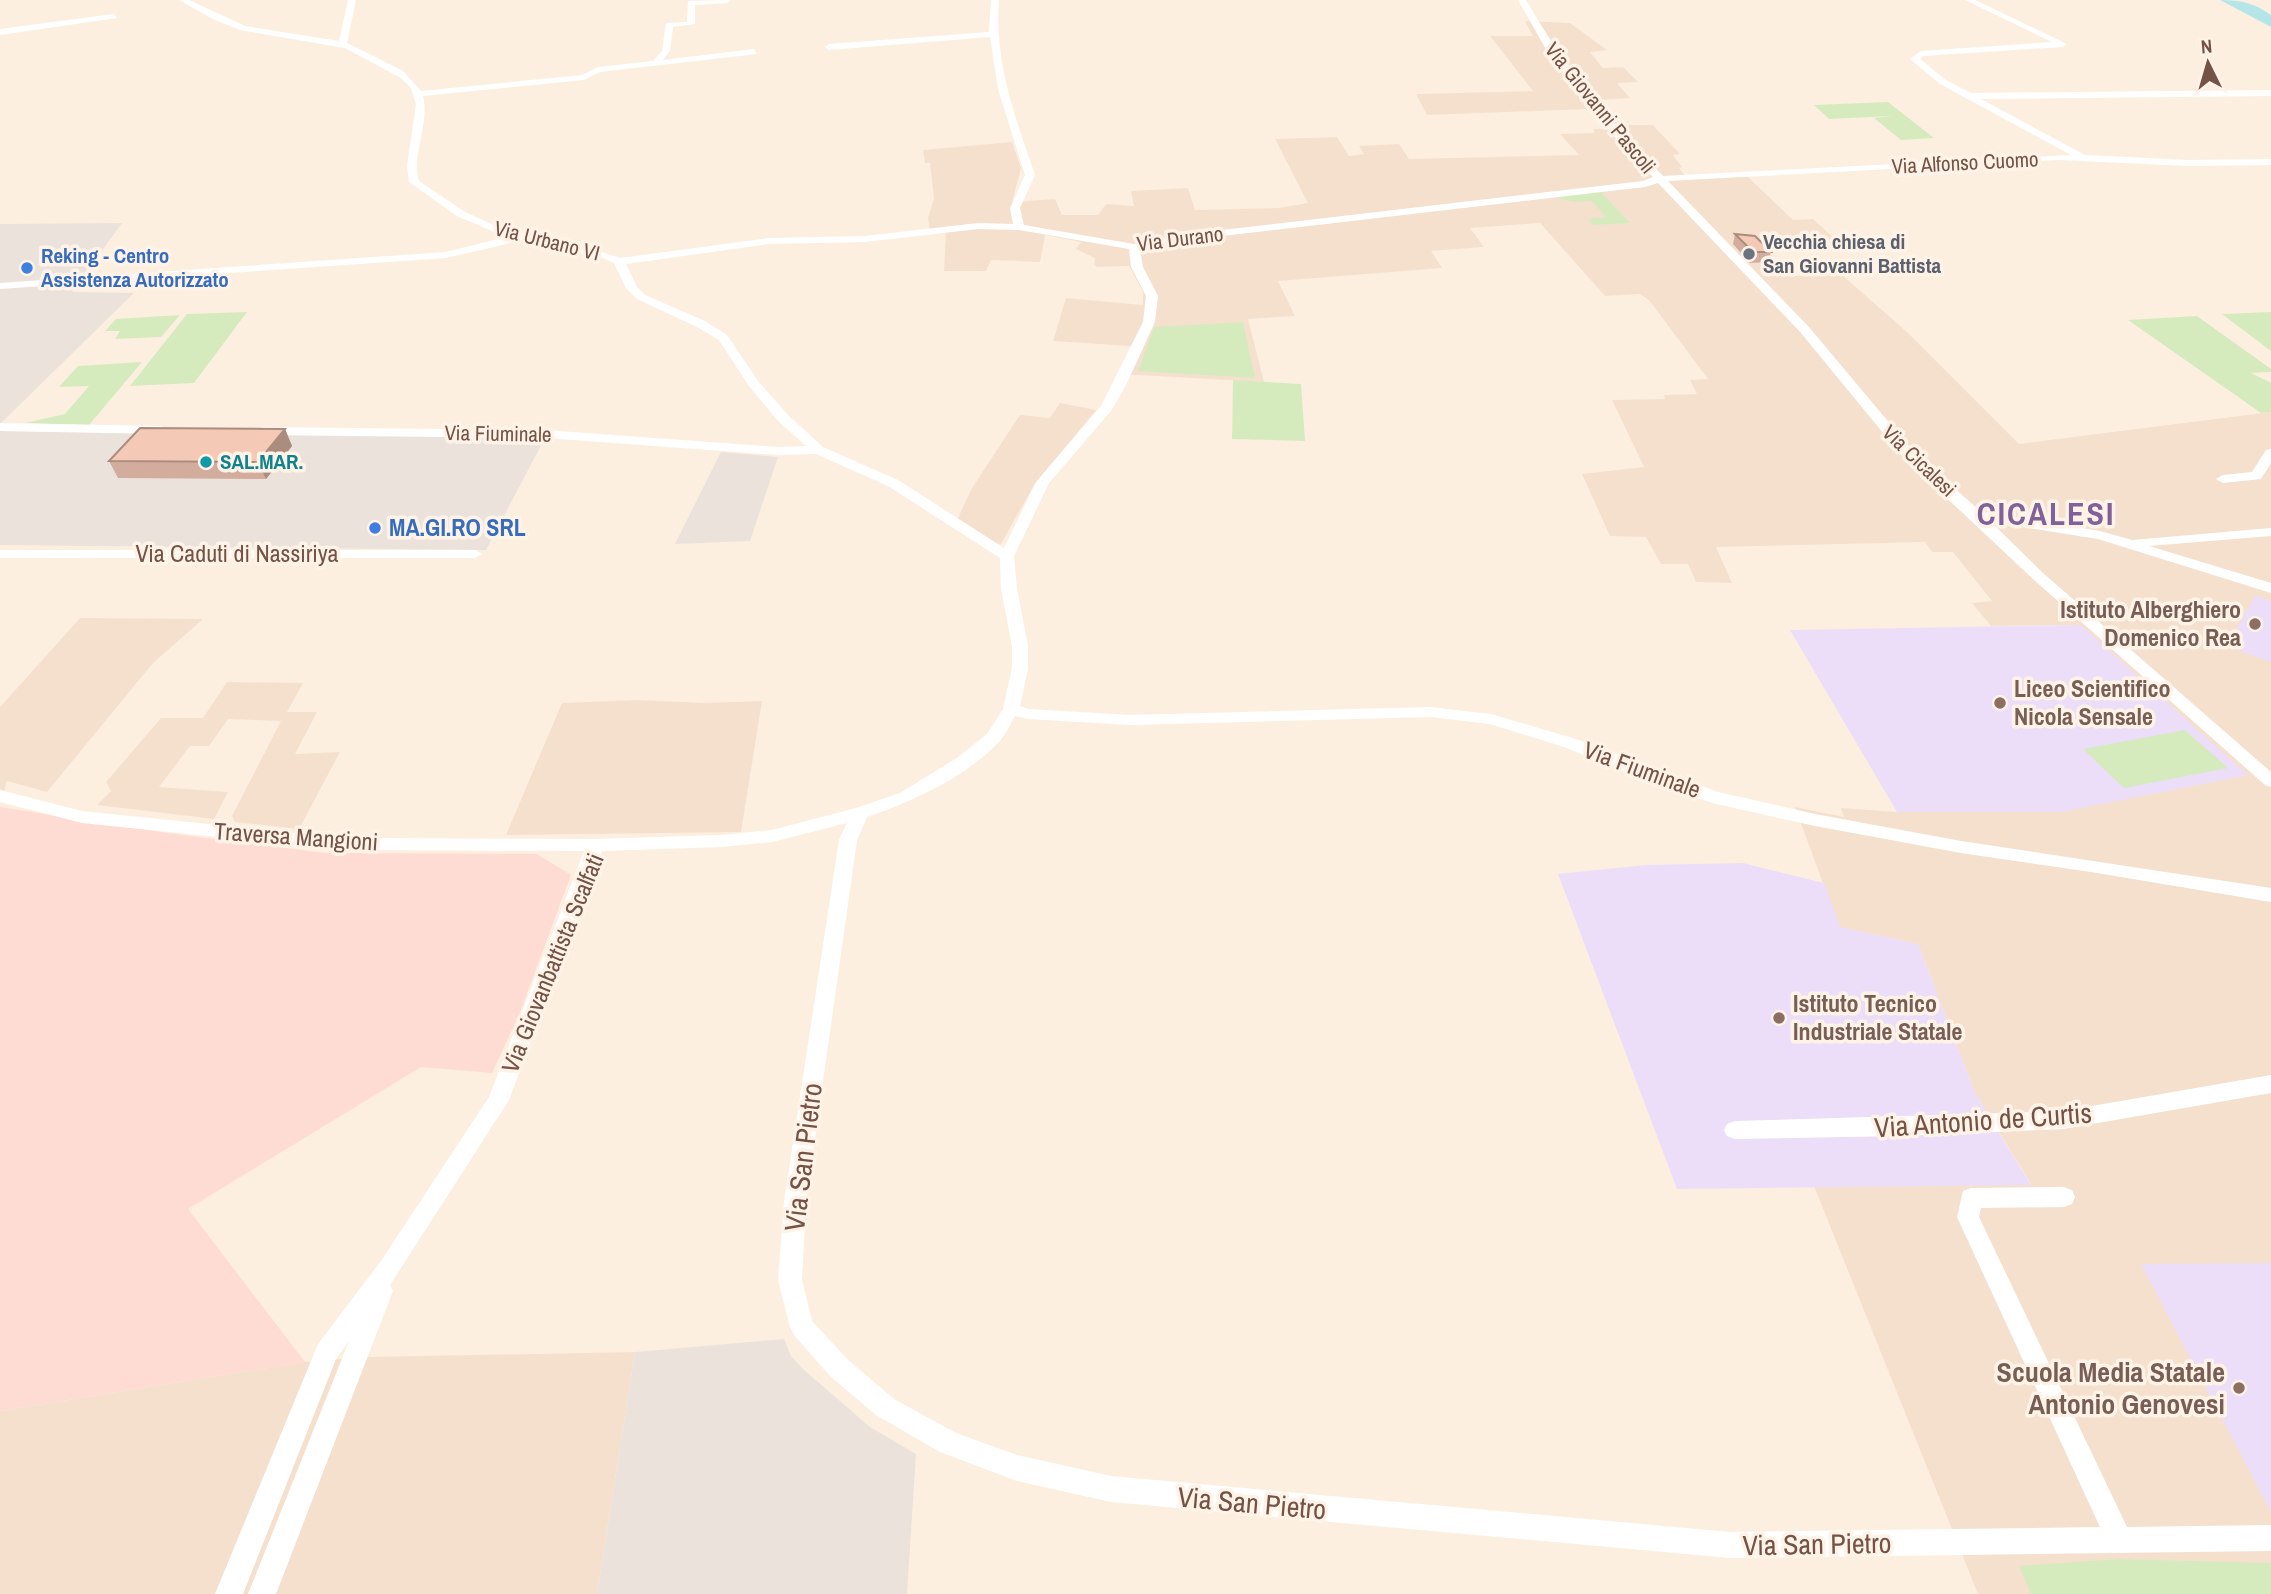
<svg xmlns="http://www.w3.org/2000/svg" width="2271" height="1594" font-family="'Archivo Narrow',sans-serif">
<rect width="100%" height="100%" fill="#fdefe0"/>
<path fill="#f5e0ce" d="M 1525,21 L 1570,23 L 1607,50 L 1590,52 L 1603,68 L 1623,67 L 1638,82 L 1617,83 L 1630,98 L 1598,100 L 1619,125 L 1653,125 L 1680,154 L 1673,155 L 1682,167 L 1679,168 L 1685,176 L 1747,176 L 1793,220 L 1813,219 L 1835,239 L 1762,244 L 1773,257 L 1769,263 L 1760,264 L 1768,273 L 1800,276 L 1841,274 L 1908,333 L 2019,444 L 2271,412 L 2271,1594 L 1978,1594 L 1814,1186 L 2031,1184 L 1975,1093 L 1918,944 L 1839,927 L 1795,807 L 1844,817 L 1841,808 L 1897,812 L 2061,812 L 2081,625 L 1991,626 L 1972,603 L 1992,601 L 1953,552 L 1932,552 L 1925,542 L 1716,547 L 1732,583 L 1696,582 L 1688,564 L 1661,564 L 1646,537 L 1610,536 L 1582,474 L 1644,467 L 1612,400 L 1665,399 L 1664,395 L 1697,394 L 1690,380 L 1708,379 L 1649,300 L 1640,294 L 1605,296 L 1540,223 L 1470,228 L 1484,247 L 1431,251 L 1442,268 L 1278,281 L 1295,316 L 1248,319 L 1264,382 L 1119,374 L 1131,346 L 1053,341 L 1066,298 L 1143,305 L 1143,292 L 1129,266 L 1097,267 L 1094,264 L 1095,258 L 1076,249 L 1081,242 L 1045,235 L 1040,262 L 991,260 L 986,271 L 944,271 L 946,230 L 930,232 L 928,218 L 934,198 L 930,163 L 925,163 L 923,150 L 1012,142 L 1021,168 L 1012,202 L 1055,199 L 1062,215 L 1098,215 L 1106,204 L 1134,206 L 1131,191 L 1188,188 L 1195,210 L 1278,208 L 1308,203 L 1275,139 L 1337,137 L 1349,156 L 1364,154 L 1359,146 L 1399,144 L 1409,159 L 1579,155 L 1560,134 L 1595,133 L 1593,129 L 1607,129 L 1589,109 L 1427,115 L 1416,94 L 1533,91 L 1490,36 L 1533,36 Z
M 1060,403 L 1096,410 L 1034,485 L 1001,544 L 991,543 L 957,520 L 972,488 L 1020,415 L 1050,418 Z
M 80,618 L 203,619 L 153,663 L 47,792 L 7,781 L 4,791 L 0,789 L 0,707 Z
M 227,682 L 303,683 L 287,712 L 317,712 L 295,754 L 340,752 L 299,829 L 235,822 L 232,816 L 281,721 L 228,719 L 209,746 L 190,746 L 159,787 L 228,792 L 214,819 L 97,805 L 111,791 L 106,782 L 161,718 L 203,718 Z
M 636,700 L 706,703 L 762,701 L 741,832 L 506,835 L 562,703 Z
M 635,1352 L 597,1594 L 0,1594 L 0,1411 L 305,1362 L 368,1357 Z"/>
<path fill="#fedcd3" d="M 0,807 L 175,834 L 325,853 L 537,854 L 571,875 L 519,1015 L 492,1073 L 421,1067 L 188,1209 L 305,1362 L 0,1411 Z"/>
<path fill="#ece2dc" d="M 122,223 L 72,292 L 134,293 L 0,424 L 0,224 Z
M 0,431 L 425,435 L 546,436 L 486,550 L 0,545 Z
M 721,452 L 778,457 L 750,541 L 675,544 Z
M 784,1339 L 791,1356 L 804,1370 L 870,1427 L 916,1454 L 907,1594 L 597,1594 L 635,1352 Z"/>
<path fill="#ecddf9" d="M 2255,596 L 2271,601 L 2271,662 L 2227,646 Z
M 2081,625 L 2248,775 L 2061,812 L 1897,812 L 1790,630 Z
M 1743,863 L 1824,883 L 1840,927 L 1918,944 L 1975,1093 L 2031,1185 L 1677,1189 L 1558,874 L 1646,865 Z
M 2271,1263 L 2271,1512 L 2141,1264 Z"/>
<path fill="#d5ebbe" d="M 1888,102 L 1934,138 L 1901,140 L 1874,118 L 1892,116 L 1829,119 L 1814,105 Z
M 1601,192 L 1630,223 L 1593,225 L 1588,219 L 1606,217 L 1592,201 L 1574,202 L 1549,196 Z
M 247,312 L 194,383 L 130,386 L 187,314 Z
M 2271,312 L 2271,351 L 2222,314 Z
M 180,315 L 161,337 L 115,339 L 120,331 L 105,331 L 116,319 Z
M 2197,316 L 2271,369 L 2271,372 L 2251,373 L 2271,383 L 2271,412 L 2261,413 L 2128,320 Z
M 1243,322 L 1255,378 L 1138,371 L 1154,327 Z
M 142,362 L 89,425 L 25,423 L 65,414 L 89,386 L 59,387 L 78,366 Z
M 1233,380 L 1301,384 L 1305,441 L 1232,439 Z
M 2185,730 L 2228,768 L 2124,788 L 2083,749 Z
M 2118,1559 L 2271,1563 L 2271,1594 L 2031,1594 L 2019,1566 Z"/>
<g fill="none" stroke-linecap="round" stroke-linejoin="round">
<path fill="#b4e6e8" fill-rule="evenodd" d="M 2220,0 C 2241,0 2254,3 2271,15 L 2271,27 Z"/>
<path fill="#fff" fill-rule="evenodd" d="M 179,0 L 189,0 L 245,26 L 339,41 L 348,0 L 356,0 L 347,43 L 403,71 L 421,91 L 582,75 L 598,67 L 653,61 L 662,51 L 666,23 L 687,22 L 688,1 L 731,0 L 728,3 L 695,5 L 695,24 L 673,27 L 670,51 L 663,60 L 754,49 L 757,54 L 600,72 L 584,80 L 423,96 C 430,125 411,154 419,181 L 465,212 L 503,229 L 580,245 L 620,258 L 769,238 L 865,236 L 978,223 L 1013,224 L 1010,208 L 1025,175 L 998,89 L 990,37 L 829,50 L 825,47 L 829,44 L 989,32 L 991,0 L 999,0 C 994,62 1015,117 1035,175 L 1020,208 L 1024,225 L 1134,244 L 1196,233 L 1643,181 L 1653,177 L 1613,135 L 1548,53 L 1518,0 L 1526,0 C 1565,68 1609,120 1663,176 L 2071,155 L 1940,84 L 1910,59 L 1921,51 L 2052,42 L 1965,0 L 1975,0 L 2067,44 L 2063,47 L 1923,56 L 1920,59 L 1946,80 L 1971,93 L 2271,90 L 2271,96 L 1981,99 L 2085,155 L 2188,160 L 2271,159 L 2271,165 L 2188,166 L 2059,160 L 1668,181 L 1809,327 L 1912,450 L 1980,511 L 2100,531 L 2132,540 L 2271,528 L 2271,536 L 2149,546 L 2271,583 L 2271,593 L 2098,539 L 1991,522 L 2043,573 L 2271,772 L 2271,787 L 2265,785 L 2033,579 L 1902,456 L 1801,333 L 1658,183 L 1645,187 L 1196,239 L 1140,249 L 1143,267 L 1158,296 L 1155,322 L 1126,385 L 1111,411 L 1049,483 L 1014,556 L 1017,589 L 1028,646 L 1028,668 L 1020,706 L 1029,709 L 1130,715 L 1430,707 L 1491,714 L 1576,739 L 1718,792 L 1815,814 L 1961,841 L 2271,888 L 2271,902 L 2091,872 L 1961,853 L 1815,826 L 1716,804 L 1675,791 L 1564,747 L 1490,724 L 1430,717 L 1130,725 L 1028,719 L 1015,716 C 1010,724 1005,736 998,743 C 963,779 913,801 867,817 L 857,840 L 806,1202 L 802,1280 L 812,1321 L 848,1360 L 894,1399 L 956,1433 L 1017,1455 L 1111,1476 L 1730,1532 L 2100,1527 L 1957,1217 L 1963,1191 L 1971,1188 L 2064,1187 L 2072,1190 L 2075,1197 L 2072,1204 L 2064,1207 L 1981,1208 L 1979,1217 L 2127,1527 L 2271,1525 L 2271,1551 L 1730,1558 L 1111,1502 L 1017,1481 L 940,1452 L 876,1415 L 830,1376 L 794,1335 L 790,1327 L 778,1280 L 784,1202 L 839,840 L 847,823 L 772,842 L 722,847 L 602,851 L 509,1100 L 390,1285 L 393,1291 L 276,1594 L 248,1594 L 349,1341 L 336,1359 L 243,1594 L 215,1594 L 318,1344 L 381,1261 L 489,1097 L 584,851 L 344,850 L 82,823 L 0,802 L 0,790 L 82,811 L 344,838 L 595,839 L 722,835 L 772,830 L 856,808 L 900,793 L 957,758 L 987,734 L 1003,709 L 1012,668 L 1012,646 L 1001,589 L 1000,558 L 888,486 L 816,454 L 779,455 L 545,438 L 262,435 L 255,431 L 262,427 L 545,430 L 779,447 L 806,446 L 778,421 L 749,386 L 719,340 L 697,327 L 637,299 L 626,288 L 614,263 L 603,258 L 520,241 L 446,258 L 0,289 L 0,283 L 446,252 L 506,237 L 457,216 L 409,182 L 407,166 L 416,104 L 411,88 L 401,78 L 345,48 L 240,30 L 213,19 ZM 978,229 L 1019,230 L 1129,249 L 1131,267 L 1146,296 L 1143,322 L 1101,406 L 1036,482 L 1004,548 L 898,480 L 823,447 L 788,415 L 758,381 L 727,335 L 705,321 L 645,295 L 637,287 L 626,264 L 769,244 L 865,242 Z
M 114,14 L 117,18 L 0,35 L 0,29 Z
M 0,423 L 161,426 L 168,430 L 161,434 L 0,431 Z
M 2271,449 L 2271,463 L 2261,479 L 2223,483 L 2216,479 L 2223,475 L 2252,472 L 2266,450 Z
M 0,550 L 475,550 L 482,554 L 475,558 L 0,558 Z
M 2271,1075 L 2271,1093 L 2063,1129 L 1902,1136 L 1735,1139 L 1727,1136 L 1724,1130 L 1727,1124 L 1735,1121 L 2063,1111 Z"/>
</g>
<path fill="#d2ad9d" d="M 1735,234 L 1771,252 L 1768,262 L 1750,263 L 1733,244 Z
M 285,429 L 292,446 L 266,479 L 118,478 L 109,461 Z"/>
<path fill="#ab8d7f" d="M 285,429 L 292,446 L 266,479 L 258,462 Z"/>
<path fill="#f4c9b6" stroke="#ab8d7f" stroke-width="2" d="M 1735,234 L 1755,236 L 1771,252 L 1753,252 Z
M 140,428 L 285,429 L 258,462 L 109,461 Z"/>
<circle fill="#6b7280" stroke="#fff3e8" stroke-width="2.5" cx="1749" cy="254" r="7"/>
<g fill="#3f7fe0" stroke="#fff3e8" stroke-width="2.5">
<circle cx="27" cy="268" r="7"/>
<circle cx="375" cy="528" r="7"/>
</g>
<circle fill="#0f9aa8" stroke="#fff3e8" stroke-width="2.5" cx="206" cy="462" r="7"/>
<g fill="#8d6e63" stroke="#fff3e8" stroke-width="2.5">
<circle cx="2255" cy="624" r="7"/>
<circle cx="2000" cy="703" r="7"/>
<circle cx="1779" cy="1018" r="7"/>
<circle cx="2239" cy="1388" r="7"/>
</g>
<g text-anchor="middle" stroke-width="7" stroke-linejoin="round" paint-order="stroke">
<g font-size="21" fill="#755246" stroke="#fff3e8">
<text transform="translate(1600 108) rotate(51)" y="7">Via Giovanni Pascoli</text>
<text transform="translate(1965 163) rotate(-3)" y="7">Via Alfonso Cuomo</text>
<text transform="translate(1180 239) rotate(-7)" y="7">Via Durano</text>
<text transform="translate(547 241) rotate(14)" y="7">Via Urbano VI</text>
<text transform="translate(498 434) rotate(1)" y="7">Via Fiuminale</text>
<text transform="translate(1919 461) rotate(44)" y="7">Via Cicalesi</text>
</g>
<g font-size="21" font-weight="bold" fill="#5b616d" stroke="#fff3e8" text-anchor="start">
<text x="1763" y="249">Vecchia chiesa di<tspan x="1763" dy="24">San Giovanni Battista</tspan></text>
</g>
<g font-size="21" font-weight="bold" fill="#366cbe" stroke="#fff3e8" text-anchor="start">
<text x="41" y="263">Reking - Centro<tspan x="41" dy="24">Assistenza Autorizzato</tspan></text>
</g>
<g font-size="21" font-weight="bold" fill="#0d838f" stroke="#fff3e8" text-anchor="start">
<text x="220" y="469">SAL.MAR.</text>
</g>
<g font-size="24" font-weight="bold" fill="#366cbe" stroke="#fff3e8" text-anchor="start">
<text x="389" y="536">MA.GI.RO SRL</text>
</g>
<g font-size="24" fill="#755246" stroke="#fff3e8">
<text x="237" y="562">Via Caduti di Nassiriya</text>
<text transform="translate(1642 770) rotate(20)" y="8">Via Fiuminale</text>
<text transform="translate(296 837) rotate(4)" y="8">Traversa Mangioni</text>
<text transform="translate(553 963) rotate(-68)" y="8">Via Giovanbattista Scalfati</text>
</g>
<g font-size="24" font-weight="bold" fill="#785e54" stroke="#fff3e8" text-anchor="start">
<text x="2241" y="618" text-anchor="end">Istituto Alberghiero<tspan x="2241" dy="28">Domenico Rea</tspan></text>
<text x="2014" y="697">Liceo Scientifico<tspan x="2014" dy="28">Nicola Sensale</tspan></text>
<text x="1793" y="1012">Istituto Tecnico<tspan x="1793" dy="28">Industriale Statale</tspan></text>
</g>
<g font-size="28" fill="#755246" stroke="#fff3e8">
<text transform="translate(1983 1120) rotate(-4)" y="10">Via Antonio de Curtis</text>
<text transform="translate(803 1157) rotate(-83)" y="10">Via San Pietro</text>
<text transform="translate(1252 1503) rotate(5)" y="10">Via San Pietro</text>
<text transform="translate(1817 1544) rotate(-1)" y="10">Via San Pietro</text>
</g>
<g font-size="28" font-weight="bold" fill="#785e54" stroke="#fff3e8" text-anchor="end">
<text x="2225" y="1382">Scuola Media Statale<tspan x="2225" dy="32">Antonio Genovesi</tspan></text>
</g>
<g font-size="32" font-weight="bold" letter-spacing="2" fill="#816199" stroke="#fff3e8">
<text x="2046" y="525">CICALESI</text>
</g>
</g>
<g transform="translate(2208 63) rotate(355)" stroke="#fff3e8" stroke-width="5" paint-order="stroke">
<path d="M0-5L12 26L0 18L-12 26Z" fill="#755246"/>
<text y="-10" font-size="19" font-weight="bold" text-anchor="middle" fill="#755246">N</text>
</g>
</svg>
